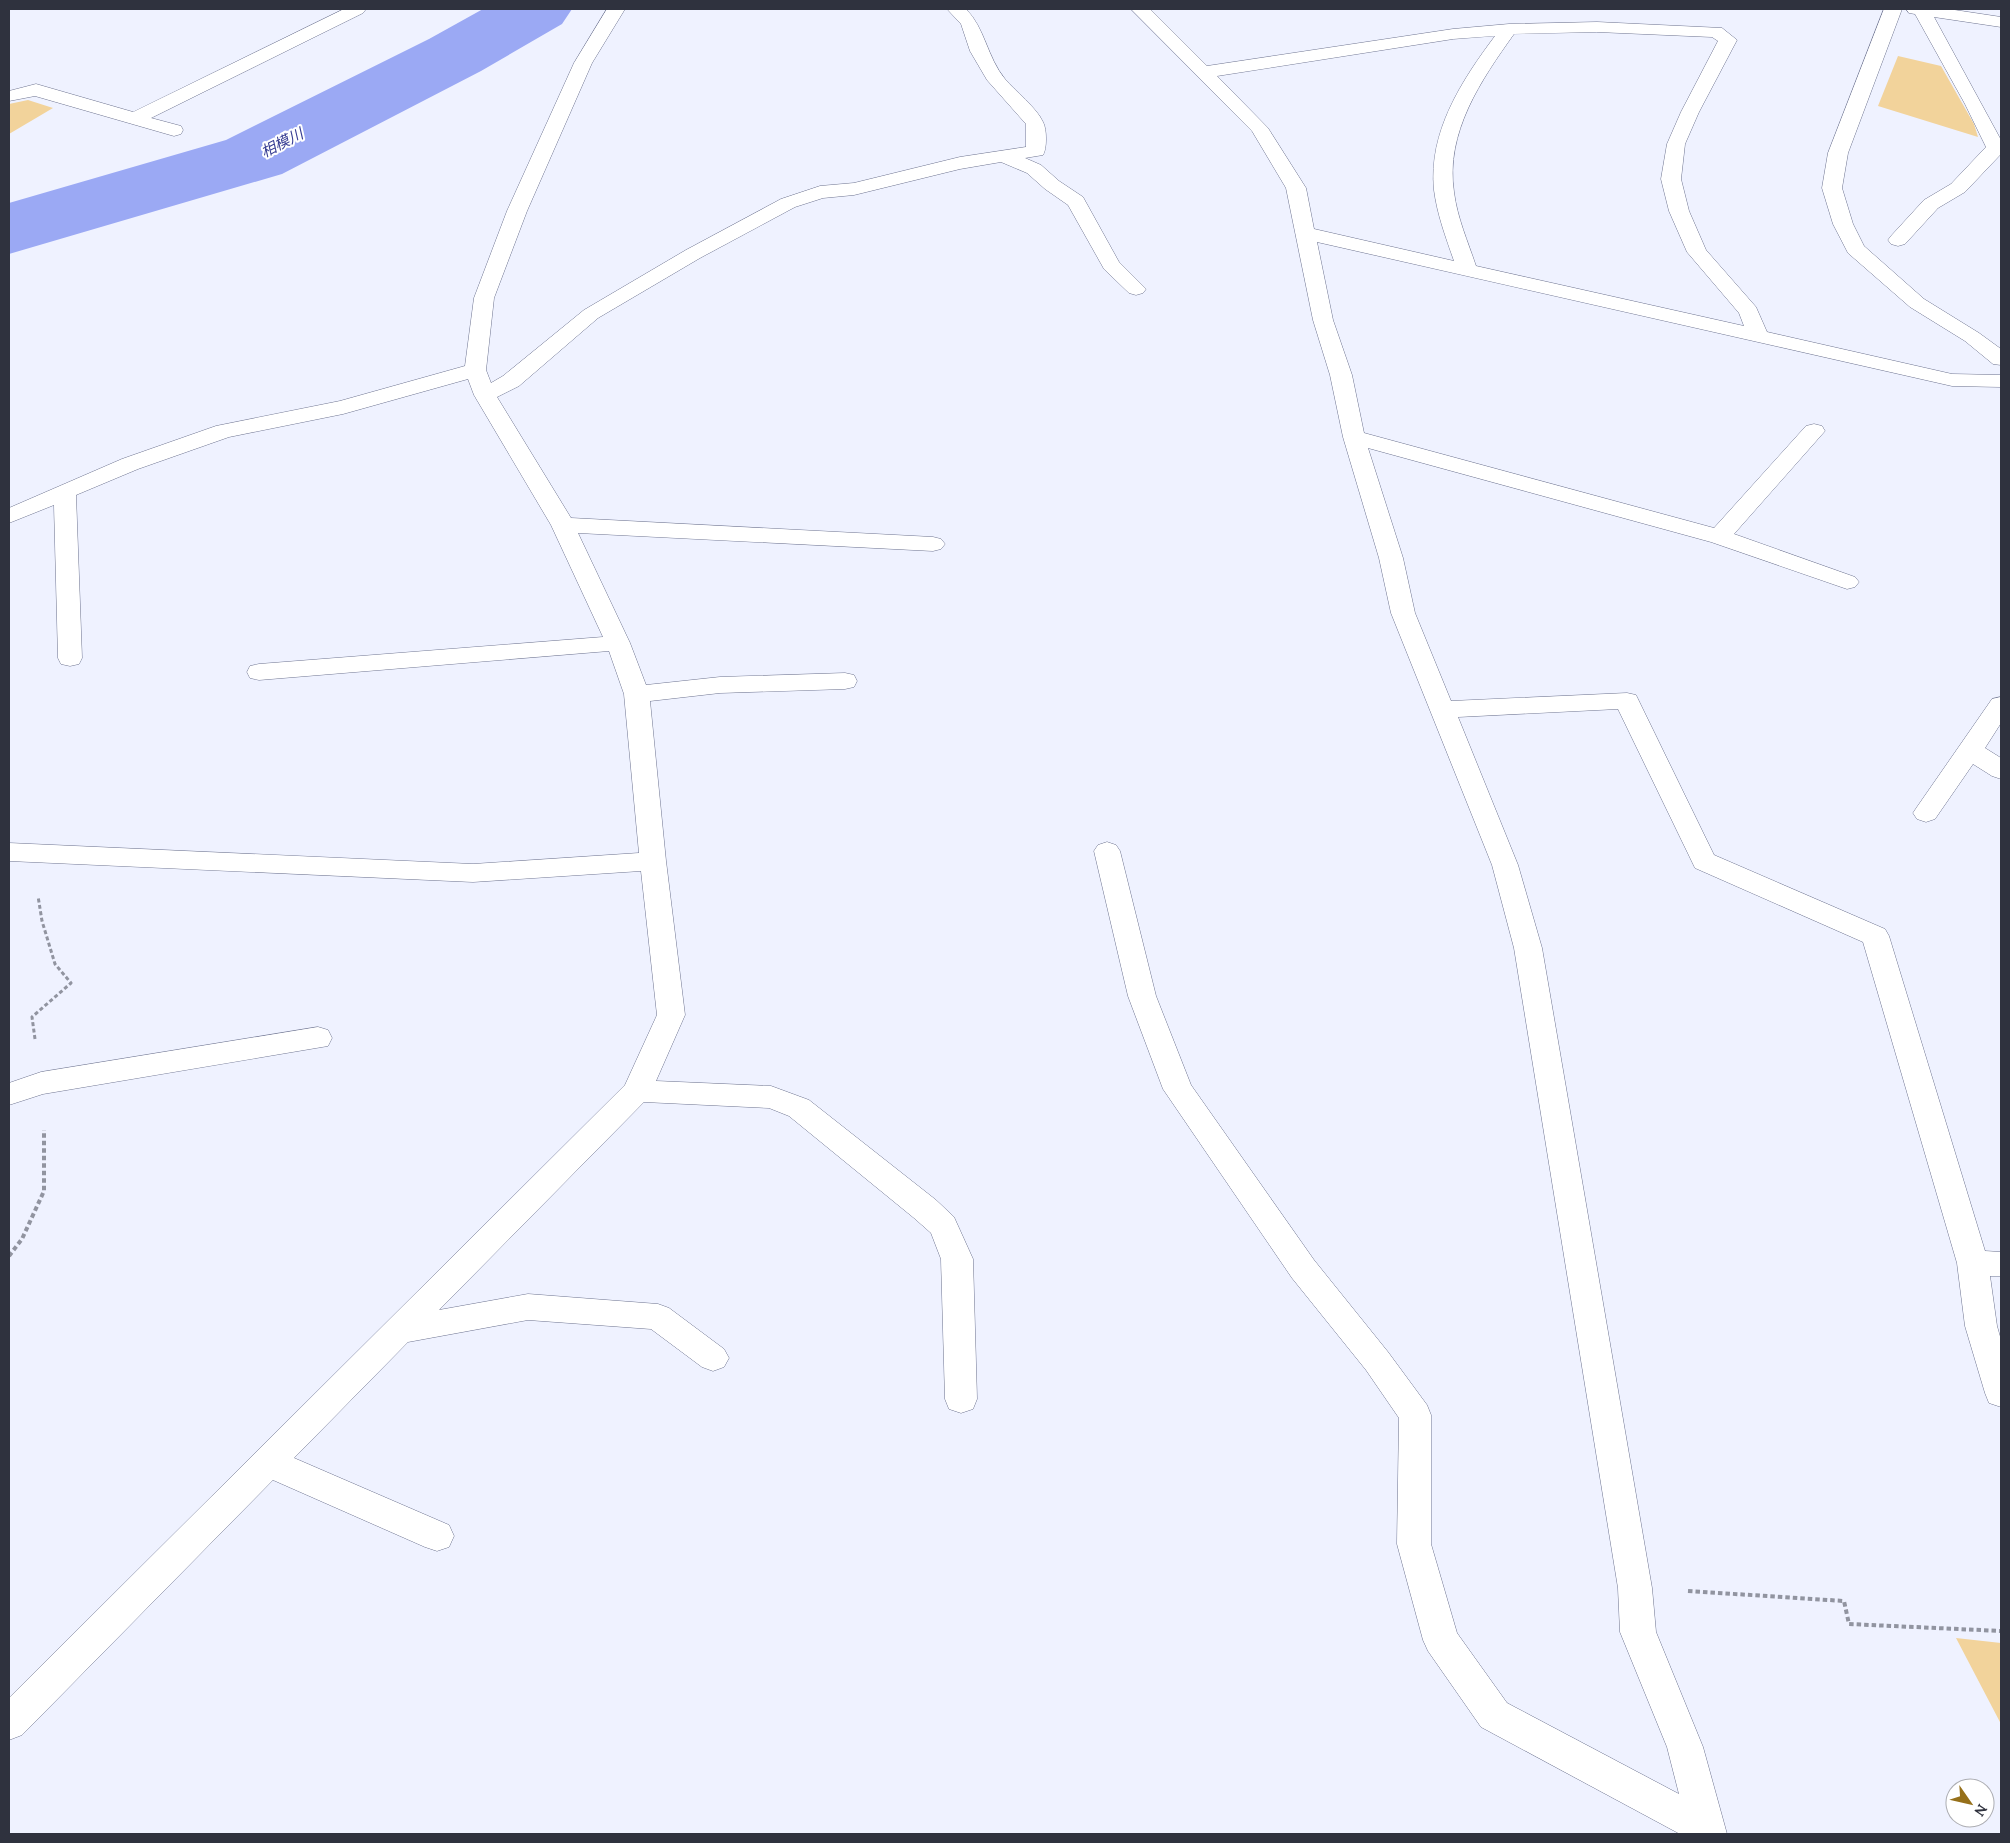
<svg xmlns="http://www.w3.org/2000/svg" width="2010" height="1843" font-family="Lora,'Noto Sans JP',serif">
<rect width="100%" height="100%" fill="#eff2ff"/>
<path fill="#f2d39b" d="M 1898,56 L 1941,66 L 1974,124 L 1978,137 L 1878,106 Z
M 28,100 L 53,108 L 9,134 L 9,104 Z
M 1956,1638 L 2001,1643 L 2001,1724 Z"/>
<g fill="none" stroke-linecap="round" stroke-linejoin="round">
<path fill="#9ba9f4" fill-rule="evenodd" d="M 483,9 L 572,9 L 562,24 L 481,71 L 282,174 L 9,254 L 9,203 L 226,140 L 429,39 Z"/>
<defs>
<path id="minor" d="M 344,9 L 366,9 L 363,13 L 151,118 L 181,126 L 183,130 L 181,134 L 174,136 L 167,134 L 35,96 L 9,101 L 9,91 L 36,84 L 133,112 Z
M 607,9 L 625,9 L 592,63 L 527,211 L 494,298 L 486,370 L 491,383 L 503,376 L 584,310 L 686,250 L 781,199 L 820,186 L 854,183 L 960,157 L 1026,147 L 1026,124 L 987,80 L 970,51 L 961,24 L 947,9 L 966,9 C 985,28 987,57 1005,79 C 1015,91 1037,108 1043,122 C 1047,129 1047,149 1043,155 L 1025,158 L 1041,165 L 1059,181 L 1083,197 L 1119,262 L 1146,289 L 1143,293 L 1136,295 L 1129,293 L 1104,269 L 1068,205 L 1045,189 L 1027,173 L 1001,162 L 960,169 L 854,195 L 823,198 L 795,207 L 700,258 L 598,318 L 519,386 L 497,397 L 571,518 L 933,537 L 941,539 L 945,544 L 941,549 L 933,551 L 578,533 L 630,643 L 646,685 L 720,677 L 845,673 L 854,675 L 857,681 L 854,687 L 845,689 L 720,693 L 650,701 L 666,861 L 685,1015 L 656,1081 L 771,1086 L 809,1100 L 936,1200 L 954,1217 L 973,1259 L 977,1399 L 973,1409 L 961,1413 L 949,1409 L 945,1399 L 941,1259 L 931,1233 L 914,1218 L 789,1116 L 769,1108 L 644,1102 L 439,1310 L 528,1294 L 658,1304 L 669,1308 L 724,1349 L 729,1358 L 724,1367 L 713,1371 L 702,1367 L 651,1329 L 528,1320 L 408,1342 L 294,1458 L 449,1525 L 454,1536 L 449,1547 L 437,1551 L 425,1547 L 273,1480 L 22,1735 L 9,1740 L 9,1698 L 625,1085 L 657,1015 L 641,871 L 473,882 L 9,861 L 9,843 L 473,864 L 639,853 L 624,694 L 609,651 L 259,680 L 250,678 L 247,672 L 250,666 L 259,664 L 603,637 L 551,525 L 474,395 L 468,379 L 343,414 L 229,437 L 138,469 L 76,495 L 82,658 L 79,664 L 70,666 L 61,664 L 58,658 L 54,505 L 9,523 L 9,508 L 122,459 L 216,426 L 340,401 L 465,366 L 474,298 L 507,211 L 574,63 Z
M 1131,9 L 1150,9 L 1207,66 L 1453,29 L 1509,24 L 1597,22 L 1722,28 L 1737,40 L 1699,112 L 1685,144 L 1681,179 L 1689,211 L 1706,250 L 1756,307 L 1767,332 L 1952,374 L 2001,375 L 2001,387 L 1952,386 L 1317,242 L 1333,320 L 1352,375 L 1364,433 L 1714,528 L 1806,426 L 1814,424 L 1822,426 L 1825,431 L 1734,534 L 1855,577 L 1859,582 L 1855,587 L 1847,589 L 1711,542 L 1368,448 L 1403,558 L 1415,613 L 1451,701 L 1627,693 L 1636,695 L 1714,855 L 1885,929 L 1889,936 L 1985,1251 L 2001,1252 L 2001,1276 L 1990,1276 L 1997,1326 L 2001,1340 L 2001,1407 L 1989,1403 L 1985,1393 L 1965,1326 L 1957,1263 L 1863,942 L 1695,868 L 1618,709 L 1458,717 L 1518,865 L 1542,948 L 1652,1588 L 1656,1632 L 1703,1747 L 1727,1834 L 1680,1834 L 1481,1727 L 1428,1651 L 1423,1640 L 1397,1544 L 1399,1418 L 1366,1370 L 1292,1278 L 1163,1089 L 1128,996 L 1094,851 L 1098,845 L 1107,842 L 1116,845 L 1120,851 L 1156,996 L 1191,1085 L 1314,1260 L 1388,1352 L 1427,1405 L 1431,1415 L 1431,1544 L 1457,1633 L 1507,1703 L 1679,1794 L 1667,1747 L 1620,1632 L 1618,1588 L 1514,948 L 1492,865 L 1391,613 L 1379,558 L 1343,437 L 1330,375 L 1313,320 L 1286,188 L 1252,131 ZM 1597,32 L 1712,37 L 1718,41 L 1681,112 L 1667,144 L 1661,179 L 1669,211 L 1687,252 L 1739,313 L 1744,326 L 1476,266 C 1468,242 1457,217 1454,192 C 1445,133 1481,80 1514,34 ZM 1495,36 C 1462,80 1428,132 1434,190 C 1437,214 1446,238 1454,261 L 1314,229 L 1306,188 L 1268,128 L 1217,76 L 1453,39 Z
M 1884,9 L 1902,9 L 1848,153 L 1842,188 L 1853,224 L 1864,246 L 1924,299 L 1979,333 L 2001,349 L 2001,365 L 1993,364 L 1965,341 L 1910,307 L 1848,253 L 1833,224 L 1822,188 L 1828,153 Z
M 1906,9 L 1948,9 L 2001,17 L 2001,27 L 1934,17 L 2001,140 L 2001,154 L 1965,192 L 1938,208 L 1905,244 L 1898,246 L 1891,244 L 1888,240 L 1891,236 L 1924,200 L 1951,184 L 1986,147 L 1965,104 L 1915,14 L 1909,13 Z
M 2001,697 L 2001,723 L 1985,748 L 2001,758 L 2001,779 L 1992,776 L 1973,764 L 1935,819 L 1926,822 L 1917,819 L 1913,813 L 1917,807 L 1992,699 Z
M 318,1027 L 328,1030 L 332,1038 L 328,1046 L 43,1094 L 9,1105 L 9,1083 L 41,1072 Z"/>
</defs>
<use href="#minor" stroke="#6e7490" stroke-width="1"/>
<path stroke="#9194a0" stroke-width="3" stroke-dasharray="4 2.5" stroke-linecap="butt" d="M 35,1039 L 32,1017 L 71,983 L 55,964 L 42,921 L 38,896"/>
<path stroke="#9194a0" stroke-width="4" stroke-dasharray="4.5 3" stroke-linecap="butt" d="M 9,1256 L 22,1239 L 44,1191 L 44,1130
M 1688,1591 L 1844,1601 L 1849,1624 L 2001,1631"/>
<use href="#minor" fill="#fff" fill-rule="evenodd"/>
</g>
<g text-anchor="middle" stroke-width="4" stroke-linejoin="round" paint-order="stroke">
<g font-size="15" font-style="italic" fill="#373d93" stroke="#fff">
<text transform="translate(282 143) rotate(-27)" y="5">相模川</text>
</g>
</g>
<rect width="2010" height="1843" fill="none" stroke="#2f323e" stroke-width="20"/>
<g transform="translate(1970 1803) rotate(124)"><circle r="24" fill="#ffffff" stroke="#acadb2"/>
<path d="M0-4L9 19L0 12L-9 19Z" fill="#96701a"/>
<text y="-8" font-size="14" font-weight="bold" text-anchor="middle" fill="#2f323e">N</text>
</g>
</svg>
